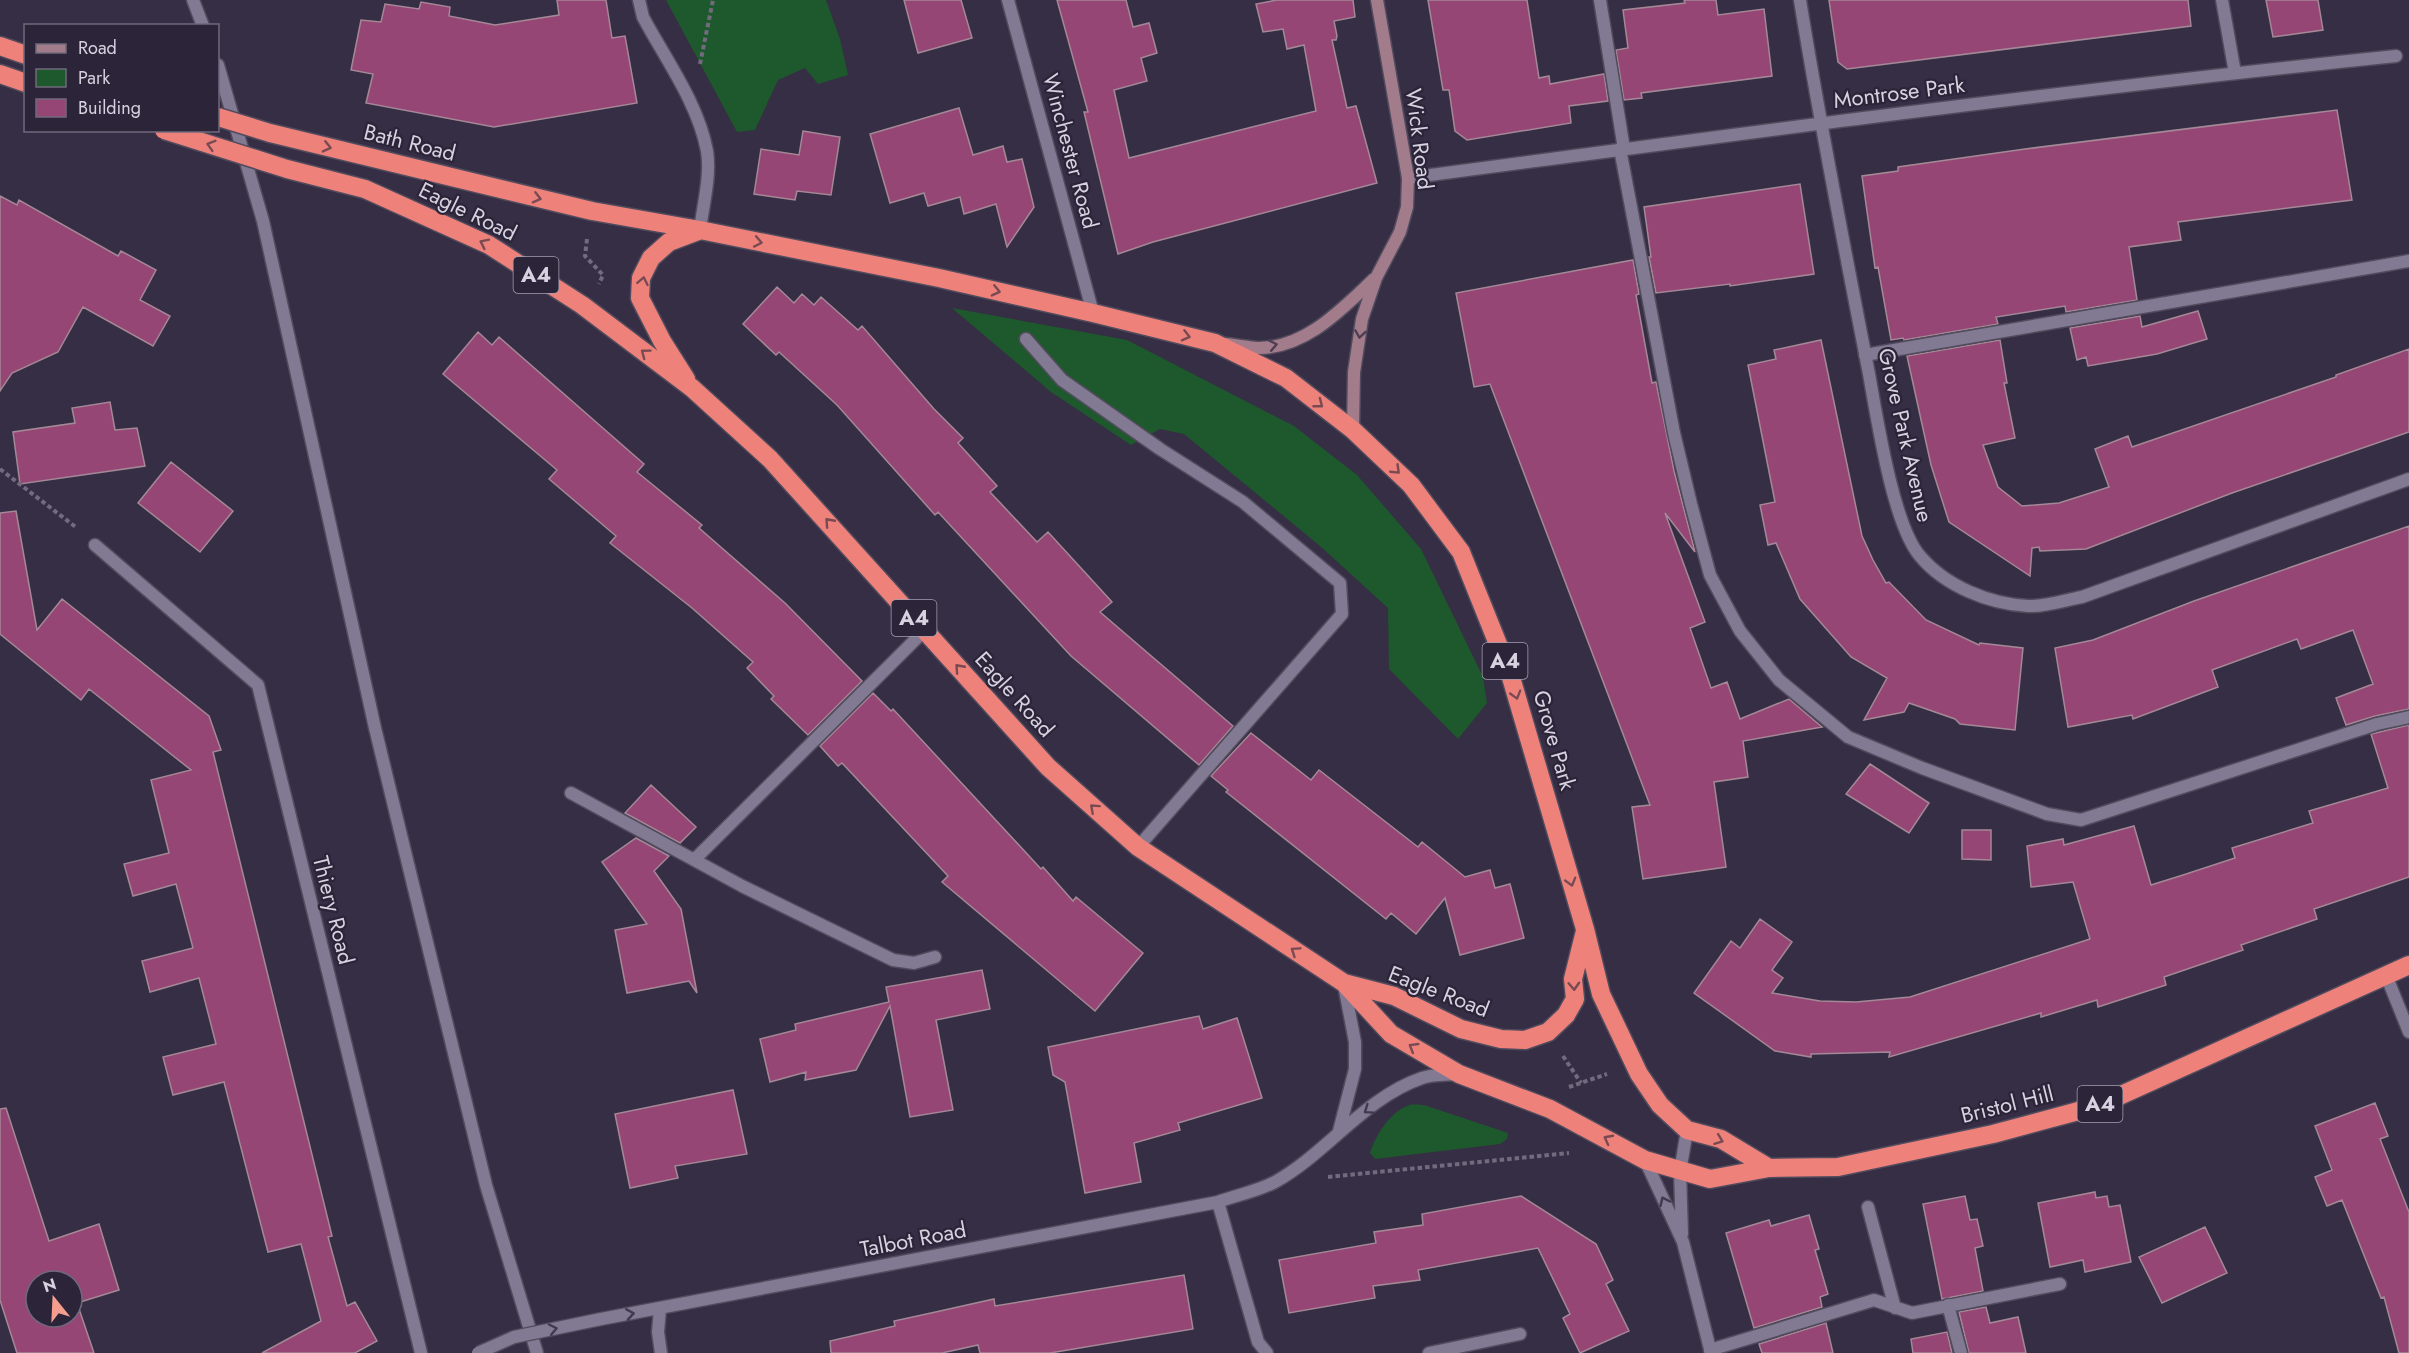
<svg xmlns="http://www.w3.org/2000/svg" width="2409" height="1353" font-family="Jost,sans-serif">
<rect width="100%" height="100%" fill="#362e44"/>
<path fill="#1e582d" d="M 666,0 L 826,0 L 840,39 L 848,75 L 818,84 L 805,68 L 778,80 L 755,130 L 737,132 Z
M 952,308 L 1127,340 L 1294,426 L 1357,475 L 1421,549 L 1483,677 L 1487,703 L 1458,739 L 1389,669 L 1388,608 L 1320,546 L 1184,434 L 1160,429 L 1131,445 L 1051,392 Z
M 1424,1105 L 1508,1133 L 1507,1139 L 1500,1144 L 1375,1159 L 1370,1153 C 1375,1136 1391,1110 1410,1105 C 1414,1104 1420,1105 1424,1105 Z"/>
<path fill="#954675" stroke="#a48897" stroke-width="1.5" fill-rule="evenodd" d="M 557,0 L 606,0 L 612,38 L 625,36 L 637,103 L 494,127 L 366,103 L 373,74 L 351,70 L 361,20 L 381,22 L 385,4 L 419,9 L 421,2 L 450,7 L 449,16 L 495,25 L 559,15 Z
M 904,0 L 961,0 L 972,38 L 918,53 Z
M 1057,0 L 1126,0 L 1133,27 L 1149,23 L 1157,53 L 1141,58 L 1147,81 L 1114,90 L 1129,158 L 1316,111 L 1304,45 L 1287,49 L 1283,29 L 1263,32 L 1256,4 L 1277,0 L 1353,0 L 1355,17 L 1334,21 L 1337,36 L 1336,40 L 1332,40 L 1347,108 L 1356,106 L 1377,183 L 1153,242 L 1118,254 L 1084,112 L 1088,112 Z
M 1428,0 L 1527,0 L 1539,78 L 1549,76 L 1550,84 L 1604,74 L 1608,101 L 1569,106 L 1571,123 L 1467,140 L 1455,131 L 1449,90 L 1443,90 Z
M 1684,0 L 1716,0 L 1718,15 L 1764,9 L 1772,76 L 1641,93 L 1642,98 L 1624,100 L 1616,50 L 1628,48 L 1623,10 L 1685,3 Z
M 1829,0 L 2188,0 L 2191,26 L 1847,69 L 1838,62 Z
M 2266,0 L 2318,0 L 2323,30 L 2273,37 Z
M 959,108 L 973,155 L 1003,146 L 1007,162 L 1022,159 L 1034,207 L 1007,247 L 996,204 L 964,214 L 960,197 L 928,206 L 924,193 L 890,203 L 870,134 Z
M 2337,110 L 2352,200 L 2178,222 L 2181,240 L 2129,247 L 2137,300 L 2066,312 L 2065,306 L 1996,317 L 1998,324 L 1904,340 L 1903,338 L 1891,340 L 1878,267 L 1875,268 L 1862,176 L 1898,171 L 1898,167 L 2025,149 Z
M 803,131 L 840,137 L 831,195 L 797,191 L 795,200 L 754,194 L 761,149 L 799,155 Z
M 1800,184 L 1814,274 L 1730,286 L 1730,284 L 1656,293 L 1649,257 L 1651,257 L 1644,207 Z
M 0,196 L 17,205 L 19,200 L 118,256 L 121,251 L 156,270 L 140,300 L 170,316 L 153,346 L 83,307 L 58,352 L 12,373 L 0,391 Z
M 1633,260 L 1639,294 L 1636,295 L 1652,383 L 1656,382 L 1674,471 L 1695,552 L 1665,513 L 1705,622 L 1690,628 L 1711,688 L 1727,682 L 1740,719 L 1789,699 L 1822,727 L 1743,741 L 1748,777 L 1714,782 L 1726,867 L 1643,879 L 1632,807 L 1650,805 L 1490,384 L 1474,387 L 1456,293 Z
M 777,287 L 794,303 L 802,294 L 814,305 L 821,297 L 858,330 L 862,326 L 934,409 L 963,438 L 958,443 L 997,486 L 990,492 L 1037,542 L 1048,532 L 1112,602 L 1100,612 L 1233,726 L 1199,765 L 1071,656 L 938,512 L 935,515 L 837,405 L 779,352 L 776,355 L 743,324 Z
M 2198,311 L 2207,339 L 2157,354 L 2088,366 L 2086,357 L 2077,360 L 2070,328 L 2140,316 L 2142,327 Z
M 478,332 L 492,345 L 499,337 L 644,464 L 637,472 L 702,525 L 699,528 L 785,603 L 862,681 L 808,735 L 771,699 L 774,696 L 747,668 L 753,662 L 692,608 L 610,543 L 616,536 L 549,479 L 557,470 L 443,374 Z
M 1821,340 L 1862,536 L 1873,560 L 1886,583 L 1889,582 L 1926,620 L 1979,645 L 1980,643 L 2023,648 L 2015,730 L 1960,724 L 1955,719 L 1909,703 L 1904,712 L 1864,720 L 1887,678 L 1851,657 L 1800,599 L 1776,543 L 1768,545 L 1760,505 L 1775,502 L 1748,365 L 1776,359 L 1774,350 Z
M 2000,340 L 2007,383 L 2004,383 L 2015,438 L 1983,445 L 1998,487 L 2022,506 L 2059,503 L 2109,487 L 2095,449 L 2128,436 L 2132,447 L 2336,377 L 2336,375 L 2409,349 L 2409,432 L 2232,493 L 2086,549 L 2040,551 L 2039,547 L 2032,548 L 2030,576 L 1949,522 L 1931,465 L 1907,356 Z
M 110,402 L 115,430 L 137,428 L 145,466 L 20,484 L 13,432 L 75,423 L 72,408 Z
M 171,462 L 233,511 L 200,552 L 138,503 Z
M 16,511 L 37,630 L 62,599 L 209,716 L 221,750 L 213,752 L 332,1236 L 328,1237 L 347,1306 L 355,1302 L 377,1341 L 355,1353 L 262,1353 L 321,1321 L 301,1244 L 268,1252 L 224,1082 L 173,1095 L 163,1057 L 216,1044 L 199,978 L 150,992 L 146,976 L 142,961 L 193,948 L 176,884 L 133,896 L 124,864 L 169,853 L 151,780 L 191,770 L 89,689 L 81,700 L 0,634 L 0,513 Z
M 2409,526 L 2409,709 L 2375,716 L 2346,725 L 2336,698 L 2373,684 L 2353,630 L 2301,649 L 2297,639 L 2212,670 L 2218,687 L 2133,719 L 2132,715 L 2068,727 L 2055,648 L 2093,640 L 2194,601 Z
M 873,693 L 891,711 L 893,709 L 1041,869 L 1043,867 L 1073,901 L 1076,897 L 1143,953 L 1095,1011 L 942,882 L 948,876 L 842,763 L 838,766 L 820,746 Z
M 2409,725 L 2409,877 L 2314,909 L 2317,919 L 2241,945 L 2243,950 L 2164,977 L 2166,985 L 2098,1007 L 2097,1000 L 2041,1017 L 2041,1013 L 1889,1057 L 1890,1052 L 1811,1054 L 1811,1057 L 1775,1051 L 1694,993 L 1731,941 L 1740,948 L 1760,919 L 1792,942 L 1772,970 L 1783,978 L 1772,993 L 1820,1001 L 1856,1002 L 1910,997 L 2090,939 L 2073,882 L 2031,887 L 2027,846 L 2063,839 L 2064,845 L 2134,826 L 2151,885 L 2183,875 L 2235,858 L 2232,848 L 2313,823 L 2309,811 L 2388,788 L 2371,734 Z
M 1251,733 L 1311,780 L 1319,770 L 1418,847 L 1422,842 L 1465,877 L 1490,870 L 1495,888 L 1510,884 L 1524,938 L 1460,955 L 1445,898 L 1416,934 L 1391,913 L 1386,919 L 1226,792 L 1228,790 L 1211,776 Z
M 1870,764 L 1929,803 L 1909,833 L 1846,794 Z
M 651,785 L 696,827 L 680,843 L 625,813 Z
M 1962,830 L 1991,830 L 1991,860 L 1962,859 Z
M 636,838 L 669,856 L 654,871 L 681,909 L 697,993 L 689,981 L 627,993 L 615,930 L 647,924 L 602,862 Z
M 982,970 L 990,1009 L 936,1020 L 953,1110 L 910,1117 L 890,1006 L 856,1070 L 805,1080 L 806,1072 L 770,1082 L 760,1039 L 796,1030 L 795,1024 L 889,1002 L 886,987 Z
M 1199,1016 L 1203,1029 L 1237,1018 L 1262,1098 L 1178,1123 L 1180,1130 L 1134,1143 L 1141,1182 L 1085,1193 L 1065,1082 L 1053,1075 L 1048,1047 Z
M 733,1090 L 747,1154 L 675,1166 L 678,1178 L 630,1188 L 615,1114 Z
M 2375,1103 L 2388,1136 L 2380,1139 L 2409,1212 L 2409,1353 L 2399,1353 L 2384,1297 L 2381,1298 L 2342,1200 L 2327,1206 L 2315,1177 L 2332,1170 L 2315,1126 Z
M 6,1108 L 49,1241 L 99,1224 L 119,1290 L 77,1303 L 94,1353 L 17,1353 L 0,1300 L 0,1109 ZM 36,1281 L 72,1281 L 72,1317 L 36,1317 Z
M 2095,1192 L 2096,1198 L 2107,1196 L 2109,1207 L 2120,1205 L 2131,1262 L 2085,1272 L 2083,1260 L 2050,1267 L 2038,1203 Z
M 1521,1196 L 1596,1244 L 1613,1280 L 1606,1284 L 1629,1331 L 1580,1353 L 1563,1318 L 1570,1314 L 1538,1248 L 1418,1270 L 1420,1280 L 1373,1286 L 1375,1298 L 1289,1313 L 1279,1260 L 1376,1243 L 1374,1232 L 1423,1225 L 1422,1214 Z
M 1965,1196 L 1970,1220 L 1977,1219 L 1983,1246 L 1975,1248 L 1983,1291 L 1942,1299 L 1923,1204 Z
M 1809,1215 L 1819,1249 L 1815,1250 L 1828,1294 L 1820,1297 L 1822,1307 L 1754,1328 L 1726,1233 L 1769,1220 L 1771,1226 Z
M 2205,1227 L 2227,1273 L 2162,1303 L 2139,1257 Z
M 1184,1275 L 1193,1329 L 1050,1353 L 980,1353 L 978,1345 L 942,1353 L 831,1353 L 830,1341 L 895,1326 L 894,1321 L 931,1313 L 994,1299 L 995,1306 Z
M 1986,1307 L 1990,1323 L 2018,1317 L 2026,1353 L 1969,1353 L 1959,1312 Z
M 1826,1323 L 1833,1353 L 1762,1353 L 1759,1344 Z
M 1947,1332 L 1952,1353 L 1913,1353 L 1911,1339 Z"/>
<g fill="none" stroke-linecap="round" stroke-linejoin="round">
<defs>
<path id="lane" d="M 193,0 L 203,26
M 1600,0 L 1624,149
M 218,65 L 263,221 L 375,728 L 486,1185 L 537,1353
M 1620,149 L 1674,433 L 1691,504 L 1710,575 L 1740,631 L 1779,680 L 1848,737 L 1922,768 L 2047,814 L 2081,820 L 2377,724 L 2409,717
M 1026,339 L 1062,380 L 1160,449 L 1243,502 L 1340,583 L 1342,614 L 1138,847
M 1865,355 L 2409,261
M 571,793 L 742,886 L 893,960 L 914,963 L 935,957
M 694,860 L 925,630
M 1868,1207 L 1895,1308
M 1948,1305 L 1961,1353
M 1710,1350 L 1874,1300 L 1912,1313 L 2060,1284"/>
<path id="street" d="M 639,0 L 643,17 C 666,60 698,103 707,151 C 711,176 703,205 700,230
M 1008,0 L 1093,313
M 1800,0 C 1820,125 1845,250 1869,374 C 1877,418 1893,525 1920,556 C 1945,586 1989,604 2028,606 C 2045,607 2065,600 2082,597 L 2409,479
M 2222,0 L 2235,73
M 1408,178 C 1737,134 2066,90 2396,56
M 95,545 L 258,685 L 421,1353
M 2386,975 L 2409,1032
M 1339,1131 L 1355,1069 L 1355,1042 L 1344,985
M 1645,1160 L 1683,1242 L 1711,1353
M 1218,1202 L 1258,1342 L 1267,1353
M 1682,1234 L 1680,1172 L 1687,1130
M 660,1309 L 658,1332 L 661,1353
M 601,1319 L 1218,1202 C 1237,1195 1258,1191 1275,1182 C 1327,1153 1364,1098 1422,1078 C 1433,1074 1447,1075 1459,1074
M 1429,1353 L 1520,1334"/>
<path id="secondary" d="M 1225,344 C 1236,345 1247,347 1257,348 C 1305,349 1342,309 1374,279
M 1353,430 L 1354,372 L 1362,319 L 1376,278 L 1400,232 L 1407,207 L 1408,178 L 1377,0"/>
<path id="highway" d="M 0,46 L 26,55
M 0,74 L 26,83
M 270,133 L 592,211 L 700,230 L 939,278 L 1093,313 L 1215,343 L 1286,378 L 1353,430 L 1411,485 L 1461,552 L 1510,674 L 1585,929 L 1601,994 L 1639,1074 L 1660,1105 L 1687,1130 L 1721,1139 L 1769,1168
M 287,169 L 365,189 L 489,245 L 582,305 L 692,388 L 770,459 L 1048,767 L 1138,847 L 1344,983 L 1391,1034 L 1459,1074 L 1550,1109 L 1645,1160 L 1710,1179 L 1769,1168 L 1838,1167 L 1993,1134 L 2097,1106 L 2409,965
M 686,379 L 662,341 L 640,298 L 641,278 L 651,258 L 669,242 L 698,231
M 1344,983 L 1394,996 L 1461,1029 L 1501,1039 L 1525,1040 L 1548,1032 L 1566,1015 L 1575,999 L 1573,979 L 1585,931"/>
</defs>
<use href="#lane" stroke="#524b5d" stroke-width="15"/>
<use href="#street" stroke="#524b5d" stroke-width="15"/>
<use href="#secondary" stroke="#524b5d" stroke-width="15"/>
<use href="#highway" stroke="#524b5d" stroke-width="21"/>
<path stroke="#726b7e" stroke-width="4" stroke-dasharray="4.5 3" stroke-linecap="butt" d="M 700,64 L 713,0
M 587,239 L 585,256 L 603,275 L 599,284
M 0,469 L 77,528
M 1563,1056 L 1581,1083
M 1569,1087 L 1607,1074
M 1328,1177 L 1569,1153"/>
<use href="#lane" stroke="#827992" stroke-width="12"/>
<use href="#street" stroke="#827992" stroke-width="12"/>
<use href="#secondary" stroke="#a27c8b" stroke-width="12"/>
<use href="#highway" stroke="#ee827b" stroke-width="18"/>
<defs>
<path id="street-bridge" d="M 478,1353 L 514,1337 L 601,1319"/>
<path id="highway-bridge" d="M 218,117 L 270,133
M 164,130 L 287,169"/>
</defs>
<use href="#street-bridge" stroke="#524b5d" stroke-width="15" stroke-linecap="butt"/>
<use href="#highway-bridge" stroke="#524b5d" stroke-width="21" stroke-linecap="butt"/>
<use href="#street-bridge" stroke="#827992" stroke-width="12"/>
<use href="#highway-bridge" stroke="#ee827b" stroke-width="18"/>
</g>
<defs><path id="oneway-chevron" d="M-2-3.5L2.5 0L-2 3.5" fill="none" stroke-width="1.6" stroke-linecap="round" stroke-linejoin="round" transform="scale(1.5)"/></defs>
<g stroke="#7a4a53">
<use href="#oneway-chevron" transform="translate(211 145) rotate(-163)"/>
<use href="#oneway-chevron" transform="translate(327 147) rotate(13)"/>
<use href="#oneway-chevron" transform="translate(537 198) rotate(14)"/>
<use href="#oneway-chevron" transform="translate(758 242) rotate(11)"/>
<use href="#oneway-chevron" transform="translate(484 243) rotate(-154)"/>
<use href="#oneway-chevron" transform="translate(643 281) rotate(-79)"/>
<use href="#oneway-chevron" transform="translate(996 291) rotate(13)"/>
<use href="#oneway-chevron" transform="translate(1186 336) rotate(14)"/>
<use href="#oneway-chevron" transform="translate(645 353) rotate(-143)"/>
<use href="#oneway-chevron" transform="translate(1319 404) rotate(38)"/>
<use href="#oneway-chevron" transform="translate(1396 470) rotate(44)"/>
<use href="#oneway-chevron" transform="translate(829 522) rotate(-132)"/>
<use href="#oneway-chevron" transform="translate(959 668) rotate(-132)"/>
<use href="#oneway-chevron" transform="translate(1516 695) rotate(74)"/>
<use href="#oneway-chevron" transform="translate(1094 808) rotate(-138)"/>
<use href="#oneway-chevron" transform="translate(1571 882) rotate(74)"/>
<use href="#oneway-chevron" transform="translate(1295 951) rotate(-146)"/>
<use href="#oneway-chevron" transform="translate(1574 986) rotate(87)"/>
<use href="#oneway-chevron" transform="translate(1413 1047) rotate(-149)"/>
<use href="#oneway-chevron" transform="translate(1608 1139) rotate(-152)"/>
<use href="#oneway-chevron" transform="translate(1719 1140) rotate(21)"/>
</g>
<g stroke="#4f3e52">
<use href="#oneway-chevron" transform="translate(1360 334) rotate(99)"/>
<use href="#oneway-chevron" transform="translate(1273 345) rotate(-12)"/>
</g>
<g stroke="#42394f">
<use href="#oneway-chevron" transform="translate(1368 1110) rotate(145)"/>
<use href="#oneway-chevron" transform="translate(1664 1201) rotate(-115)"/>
<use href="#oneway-chevron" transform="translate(630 1314) rotate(-9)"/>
<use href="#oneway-chevron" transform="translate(553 1329) rotate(-12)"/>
</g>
<g text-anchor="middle" stroke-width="4.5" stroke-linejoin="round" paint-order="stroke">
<g fill="#2c2439" stroke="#a39eae" stroke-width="1.5">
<rect x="513.5" y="257" width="45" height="36" rx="4.5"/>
<rect x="891.5" y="600" width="45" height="36" rx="4.5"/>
<rect x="1482.5" y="643" width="45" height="36" rx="4.5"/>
<rect x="2077.5" y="1086" width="45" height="36" rx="4.5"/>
</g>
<g font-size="21" font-weight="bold" fill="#d6d2e0">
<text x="536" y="282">A4</text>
<text x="914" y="625">A4</text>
<text x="1505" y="668">A4</text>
<text x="2100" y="1111">A4</text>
</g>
<g font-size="22" fill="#d6d2e0" stroke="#2c2439">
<text transform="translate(1899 92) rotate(-7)" y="8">Montrose Park</text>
<text transform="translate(1420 139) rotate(83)" y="8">Wick Road</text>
<text transform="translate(410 142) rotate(14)" y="8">Bath Road</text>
<text transform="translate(1071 151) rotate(75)" y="8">Winchester Road</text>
<text transform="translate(468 211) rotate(26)" y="8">Eagle Road</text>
<text transform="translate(1906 435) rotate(77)" y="8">Grove Park Avenue</text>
<text transform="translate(1015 694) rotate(48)" y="8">Eagle Road</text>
<text transform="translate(1555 740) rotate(74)" y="8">Grove Park</text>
<text transform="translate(334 910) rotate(76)" y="8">Thiery Road</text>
<text transform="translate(1439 991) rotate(21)" y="8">Eagle Road</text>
<text transform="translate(2007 1104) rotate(-14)" y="8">Bristol Hill</text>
<text transform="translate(913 1239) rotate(-11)" y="8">Talbot Road</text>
</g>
</g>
<rect x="24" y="24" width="195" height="108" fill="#2c2439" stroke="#706a7c" stroke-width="1.5"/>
<rect x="36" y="44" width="30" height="9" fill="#a27c8b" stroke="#706a7c" stroke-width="1.5"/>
<text x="78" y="54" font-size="18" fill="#d6d2e0">Road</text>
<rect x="36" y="69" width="30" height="18" fill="#1e582d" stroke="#706a7c" stroke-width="1.5"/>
<text x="78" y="84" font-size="18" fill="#d6d2e0">Park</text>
<rect x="36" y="99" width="30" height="18" fill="#954675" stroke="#706a7c" stroke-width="1.5"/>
<text x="78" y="114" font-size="18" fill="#d6d2e0">Building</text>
<g transform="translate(54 1299) rotate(342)"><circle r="28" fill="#2c2439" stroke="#706a7c" stroke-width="1.5"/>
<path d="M0-4.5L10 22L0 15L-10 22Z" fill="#f59d8e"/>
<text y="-9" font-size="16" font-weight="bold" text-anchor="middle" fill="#d6d2e0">N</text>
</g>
</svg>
